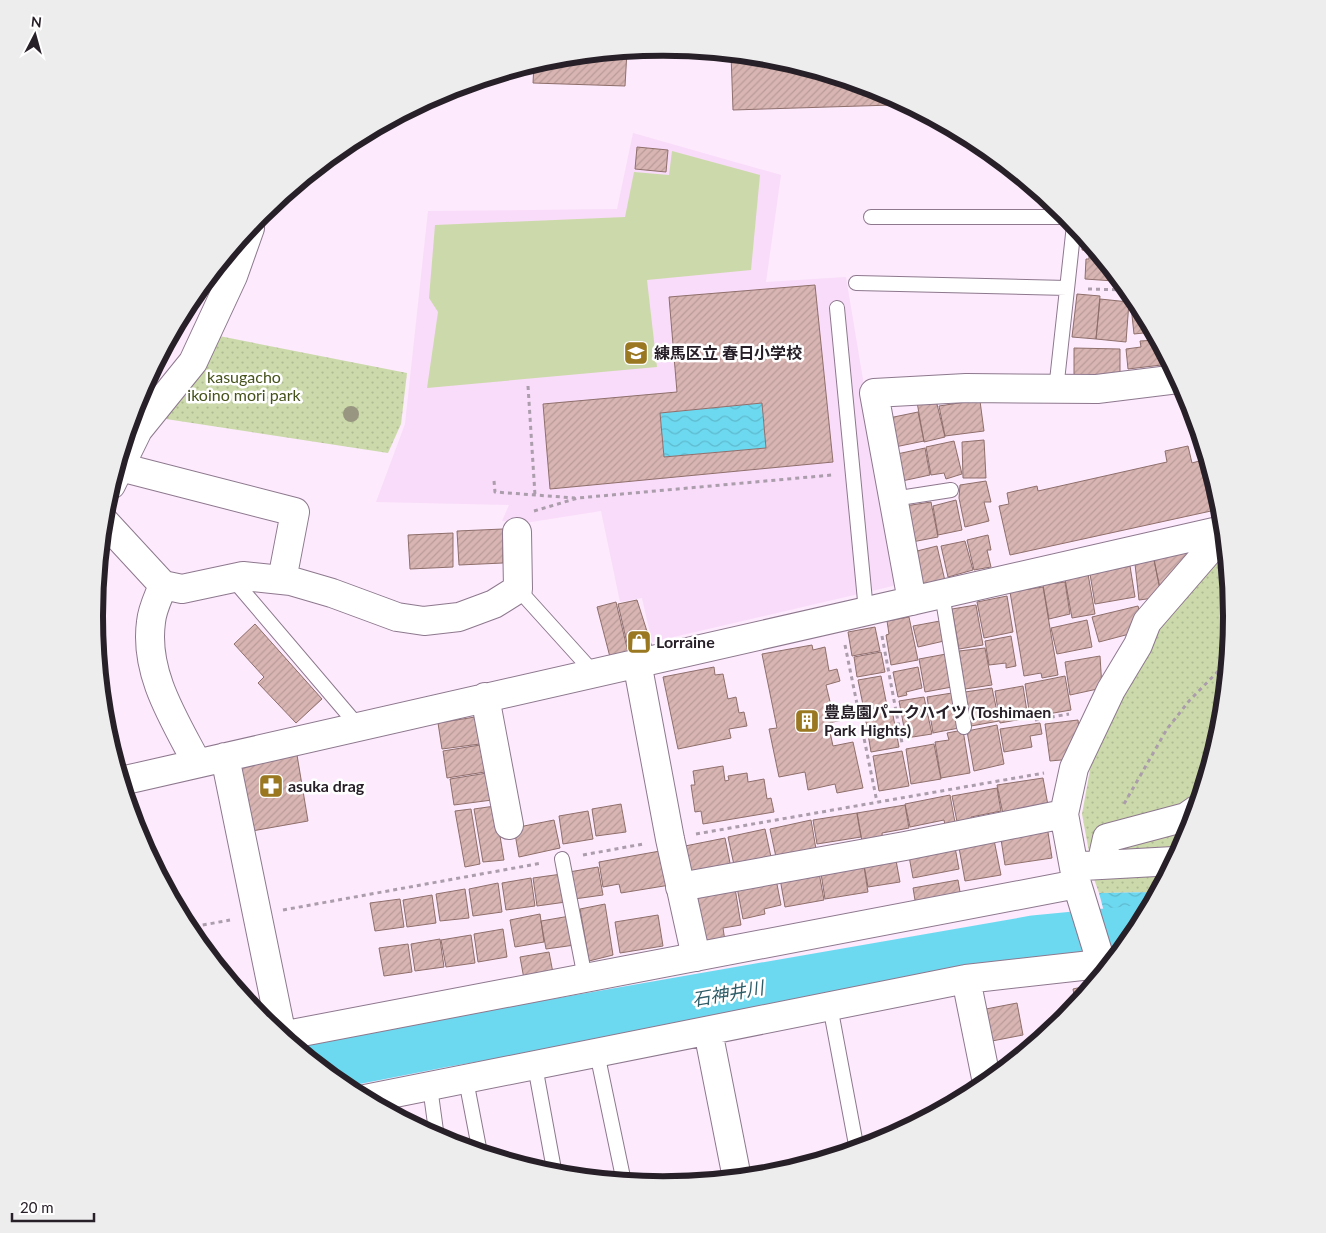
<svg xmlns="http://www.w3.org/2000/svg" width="1326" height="1233" font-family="Lato,'Noto Sans JP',sans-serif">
<defs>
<pattern id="park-dots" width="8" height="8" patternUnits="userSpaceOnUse" patternTransform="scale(1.25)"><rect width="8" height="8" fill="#ccdaab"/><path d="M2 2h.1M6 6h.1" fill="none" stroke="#afbb93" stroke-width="1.8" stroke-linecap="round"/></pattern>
<pattern id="water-waves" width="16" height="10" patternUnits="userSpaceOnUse" patternTransform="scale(1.25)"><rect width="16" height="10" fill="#6dd9f0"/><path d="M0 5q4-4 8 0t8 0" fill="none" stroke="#5ebace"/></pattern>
<pattern id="building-hatch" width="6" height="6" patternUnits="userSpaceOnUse" patternTransform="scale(1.25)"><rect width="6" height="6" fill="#d8b5b2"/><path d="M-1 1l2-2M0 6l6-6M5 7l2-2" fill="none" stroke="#b99b99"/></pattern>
</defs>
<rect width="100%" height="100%" fill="#fdeafd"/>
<path fill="#f9dcf9" d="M 633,133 L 781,175 L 766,282 L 846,277 L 897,585 L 652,642 L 642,598 L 620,602 L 601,511 L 525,523 L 502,521 L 509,505 L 376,502 L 405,424 L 428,211 L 617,209 Z"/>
<path fill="url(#park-dots)" d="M 219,336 L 407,373 L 401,424 L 388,453 L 166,419 Z
M 1225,549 L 1232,617 L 1221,728 L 1189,835 L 1158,892 L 1099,893 L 1094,879 L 1082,814 L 1092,759 L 1123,691 L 1162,620 Z"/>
<path fill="#ccdaab" d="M 672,151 L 760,175 L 751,270 L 647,280 L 657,367 L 427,388 L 438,312 L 429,298 L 435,225 L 625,217 L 634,172 L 669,175 Z"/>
<path fill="url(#water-waves)" d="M 762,403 L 766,448 L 664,457 L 660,413 Z
M 1158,892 L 1136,933 L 1123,949 L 1114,949 L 1099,893 Z"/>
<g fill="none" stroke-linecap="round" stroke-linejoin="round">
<path stroke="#6dd9f0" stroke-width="49" d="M 319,1067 L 442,1043 L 1034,940 L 1138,930"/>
</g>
<path fill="url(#building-hatch)" stroke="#8f6f6c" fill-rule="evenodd" d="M 627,51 L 625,86 L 533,83 L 534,64 L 552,58 Z
M 731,54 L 774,58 L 881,91 L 892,97 L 892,105 L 733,110 Z
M 637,147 L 668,150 L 666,172 L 635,169 Z
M 1083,236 L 1096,251 L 1082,250 Z
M 1089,255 L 1099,256 L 1114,274 L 1114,281 L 1085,279 L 1086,259 L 1089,259 Z
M 815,285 L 833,462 L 550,489 L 543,404 L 677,392 L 669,297 ZM 762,403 L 766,448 L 664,457 L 660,413 Z
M 1077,294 L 1100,296 L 1096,339 L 1072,337 Z
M 1130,297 L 1133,297 L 1136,301 L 1153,332 L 1134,334 Z
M 1100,299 L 1129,302 L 1126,342 L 1096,339 Z
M 1157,340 L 1170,364 L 1128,369 L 1126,349 L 1141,347 L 1140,341 Z
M 1074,348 L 1120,349 L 1120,377 L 1074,377 Z
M 936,400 L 945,437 L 924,442 L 917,402 Z
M 972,401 L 980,401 L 984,431 L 945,436 L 939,406 Z
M 918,412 L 924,441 L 895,447 L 889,418 Z
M 984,440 L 986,478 L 963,478 L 962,442 Z
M 954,441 L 962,474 L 946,479 L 944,473 L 931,475 L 926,447 Z
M 1188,446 L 1192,463 L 1199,461 L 1211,511 L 1010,555 L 999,506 L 1009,504 L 1007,493 L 1037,486 L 1038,491 L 1167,462 L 1165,451 Z
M 925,448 L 930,475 L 902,481 L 897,454 Z
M 986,481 L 991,502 L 984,502 L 989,521 L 965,527 L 959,498 L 960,485 Z
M 956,500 L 962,530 L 938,535 L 933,506 Z
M 931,502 L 938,537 L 912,542 L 905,506 Z
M 503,529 L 503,563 L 459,565 L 457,531 Z
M 453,533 L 453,567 L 410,569 L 408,535 Z
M 988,535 L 991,550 L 987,550 L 991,567 L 974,570 L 967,540 Z
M 965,541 L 973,570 L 948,577 L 941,546 Z
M 937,546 L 945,581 L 925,586 L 924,583 L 921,584 L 915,558 L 918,558 L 917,551 Z
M 1187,551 L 1188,560 L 1160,589 L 1154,560 Z
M 1154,560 L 1160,589 L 1154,598 L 1139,600 L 1135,564 Z
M 1130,566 L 1135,597 L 1095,604 L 1090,574 Z
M 1088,574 L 1095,614 L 1072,618 L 1065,579 Z
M 1065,582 L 1070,614 L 1049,619 L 1043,585 Z
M 1043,587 L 1058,675 L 1042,678 L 1041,673 L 1024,676 L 1010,592 Z
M 1007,596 L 1013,632 L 984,638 L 977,602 Z
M 637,600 L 652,647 L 629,652 L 618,604 Z
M 616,602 L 628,652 L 610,657 L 597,607 Z
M 976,605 L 983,645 L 959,649 L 952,609 Z
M 1138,606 L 1142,621 L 1137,632 L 1099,642 L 1092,617 Z
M 909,617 L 918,660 L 891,665 L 886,635 L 889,634 L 887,621 Z
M 1087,620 L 1092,647 L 1057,654 L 1051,628 Z
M 940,621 L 944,641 L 918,647 L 913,626 Z
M 255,624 L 322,699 L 296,723 L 258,683 L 264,677 L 234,644 Z
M 875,627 L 880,651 L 852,656 L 848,632 Z
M 1011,636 L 1016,666 L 1006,668 L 1006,663 L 989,665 L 985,641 Z
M 812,645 L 813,650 L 825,647 L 829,671 L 837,669 L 840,681 L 826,685 L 832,710 L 846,707 L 848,719 L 828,723 L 833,746 L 853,742 L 863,788 L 837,793 L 835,784 L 808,790 L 805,772 L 779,777 L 769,729 L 777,728 L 762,654 Z
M 985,648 L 992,685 L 965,689 L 959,651 Z
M 881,652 L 885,672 L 857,677 L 854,657 Z
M 946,654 L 952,687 L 925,692 L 919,659 Z
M 1100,656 L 1102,688 L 1070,695 L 1065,662 Z
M 714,667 L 715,675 L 723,674 L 728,699 L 736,697 L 739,713 L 744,712 L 747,726 L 729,729 L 731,738 L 678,749 L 663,677 Z
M 918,667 L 922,688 L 906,692 L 907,695 L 898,697 L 893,672 Z
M 881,676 L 887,706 L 864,710 L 858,680 Z
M 1065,676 L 1071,710 L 1030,717 L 1025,684 Z
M 1023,686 L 1028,718 L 1000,723 L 995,691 Z
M 992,688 L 999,721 L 971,726 L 965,692 Z
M 952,693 L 959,728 L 933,733 L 927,697 Z
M 924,697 L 932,734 L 906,738 L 899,701 Z
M 892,710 L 899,747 L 871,752 L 865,716 Z
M 475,717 L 480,744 L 442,749 L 438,723 Z
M 1078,720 L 1080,736 L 1072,759 L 1050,761 L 1045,724 Z
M 1040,723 L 1042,734 L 1030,736 L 1032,747 L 1004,752 L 1000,729 Z
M 997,725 L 1004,764 L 974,771 L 967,731 Z
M 963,730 L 970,773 L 941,778 L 935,742 L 949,740 L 947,733 Z
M 934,744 L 941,779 L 911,784 L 906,749 Z
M 480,745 L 485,772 L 447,778 L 443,751 Z
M 902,751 L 909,786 L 879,791 L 873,756 Z
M 297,755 L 308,821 L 252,831 L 239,767 Z
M 723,766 L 725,781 L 729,780 L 728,776 L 747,773 L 748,782 L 764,779 L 767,799 L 771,798 L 774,812 L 703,824 L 701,811 L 695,812 L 691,785 L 695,785 L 693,771 Z
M 487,773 L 492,800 L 454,805 L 450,779 Z
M 1043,778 L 1049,811 L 1004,819 L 997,785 Z
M 997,788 L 1001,811 L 971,817 L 972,825 L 958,827 L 952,796 Z
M 950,795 L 956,828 L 946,830 L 944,820 L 910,827 L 905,804 Z
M 621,804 L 626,832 L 596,836 L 592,809 Z
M 905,805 L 909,828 L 882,833 L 883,843 L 863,847 L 857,813 Z
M 495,806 L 504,860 L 483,862 L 474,809 Z
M 471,809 L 480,864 L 465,867 L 455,811 Z
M 588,811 L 593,839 L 563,844 L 559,816 Z
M 857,813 L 861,837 L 817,844 L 813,820 Z
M 554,820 L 560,848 L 519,857 L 514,828 Z
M 811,820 L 816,849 L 776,857 L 770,829 Z
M 1047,826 L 1052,858 L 1005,865 L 1000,833 Z
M 765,829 L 771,857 L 734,865 L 728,837 Z
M 993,835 L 1001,875 L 965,881 L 958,842 Z
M 725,838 L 731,868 L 685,877 L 680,847 Z
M 954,842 L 959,869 L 913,878 L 908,851 Z
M 660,851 L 670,885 L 621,893 L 619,884 L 603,887 L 599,862 Z
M 895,855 L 900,882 L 868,887 L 863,860 Z
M 863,860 L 868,892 L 825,899 L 820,867 Z
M 598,867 L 603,895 L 574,899 L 569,872 Z
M 818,867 L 824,900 L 785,907 L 779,873 Z
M 562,874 L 566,902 L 537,906 L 533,878 Z
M 775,874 L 781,905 L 764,909 L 765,914 L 743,919 L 736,882 Z
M 531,878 L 535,906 L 506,910 L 502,883 Z
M 958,880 L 961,898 L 916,906 L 913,888 Z
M 734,882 L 741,925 L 723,928 L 725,941 L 698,946 L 688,891 Z
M 498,883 L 502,912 L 473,916 L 469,889 Z
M 465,889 L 469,918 L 440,921 L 436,894 Z
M 432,895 L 436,923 L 407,927 L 403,900 Z
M 400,899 L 404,927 L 375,931 L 370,903 Z
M 605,904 L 613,955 L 589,961 L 580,909 Z
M 540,914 L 544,942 L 515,947 L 510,920 Z
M 658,915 L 663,946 L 620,953 L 615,922 Z
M 570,916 L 575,945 L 546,949 L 541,921 Z
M 503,929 L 507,957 L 478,962 L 474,934 Z
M 471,935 L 475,963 L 446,967 L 441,940 Z
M 440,939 L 444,967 L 415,971 L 411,944 Z
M 408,944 L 412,972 L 384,976 L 379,948 Z
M 549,952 L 553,973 L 524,979 L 520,957 Z
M 1082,987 L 1087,992 L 1076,1006 L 1073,989 Z
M 1017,1003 L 1023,1035 L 992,1041 L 986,1009 Z"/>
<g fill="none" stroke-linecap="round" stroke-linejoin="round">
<defs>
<path id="lane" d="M 871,217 L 1068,217
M 856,283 L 1067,288
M 837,308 L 866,611
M 1056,390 L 1074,225
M 893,499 L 951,490
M 232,578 L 358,726
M 518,589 L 593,672
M 942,594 L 964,727
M 123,781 L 126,798
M 562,859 L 585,978
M 830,1006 L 857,1150
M 597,1053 L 624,1182
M 535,1066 L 555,1175
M 466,1080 L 480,1153
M 430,1087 L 437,1138"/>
<path id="street" d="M 120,467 L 295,512 L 282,580
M 111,485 L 138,430 L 193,362 L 233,276 L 250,228
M 103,520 L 163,585 L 182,589 L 243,576 L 291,581 L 332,593 L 397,617 L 424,621 L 459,617 L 494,604 L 518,589 L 517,532
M 163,585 C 159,596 152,609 151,622 C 144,673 174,719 197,763
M 912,601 L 874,393 L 966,388 L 1097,389 L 1178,379
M 637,662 L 670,839 L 696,957
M 485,697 L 509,825
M 225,757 L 282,1036
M 121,781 L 1223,530
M 1101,865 L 1107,838 L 1186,817 L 1196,810
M 1083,866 L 1174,861
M 680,887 L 905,846 L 1064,814
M 1104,972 L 1077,884 L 1064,814 L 1074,768 L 1111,690 L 1138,645 L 1147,622 L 1224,533
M 966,979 L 987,1083
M 708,1031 L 737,1178
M 281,1036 L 1077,884
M 365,1099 L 966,979 L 1100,964"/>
</defs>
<use href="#lane" stroke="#8d788d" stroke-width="16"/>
<use href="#street" stroke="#8d788d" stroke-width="30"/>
<path stroke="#ab9dab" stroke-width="3" stroke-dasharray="4 4" stroke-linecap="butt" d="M 1088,289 L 1128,290
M 528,386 L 535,495
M 494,481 L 495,492 L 575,498
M 534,511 L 578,498 L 832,475
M 882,636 L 902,743
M 845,645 L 877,802
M 1035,720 L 1069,714
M 1124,804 L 1167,729 L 1189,701 L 1228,661
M 696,834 L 1044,773
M 583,855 L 643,844
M 283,910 L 542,863
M 187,928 L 230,920"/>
<use href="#lane" stroke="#fff" stroke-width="14"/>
<use href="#street" stroke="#fff" stroke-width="28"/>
</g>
<circle fill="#989681" cx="351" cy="414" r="8"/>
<defs>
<symbol id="school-square" viewBox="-11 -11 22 22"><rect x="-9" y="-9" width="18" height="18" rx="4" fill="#9a7721" stroke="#fff"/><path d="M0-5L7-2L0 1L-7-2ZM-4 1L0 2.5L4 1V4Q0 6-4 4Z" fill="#fff"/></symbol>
<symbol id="shop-square" viewBox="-11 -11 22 22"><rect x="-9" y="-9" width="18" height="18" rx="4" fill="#9a7721" stroke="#fff"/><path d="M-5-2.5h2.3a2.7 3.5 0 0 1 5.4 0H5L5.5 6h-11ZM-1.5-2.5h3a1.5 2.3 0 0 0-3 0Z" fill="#fff"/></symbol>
<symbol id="building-square" viewBox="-11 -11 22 22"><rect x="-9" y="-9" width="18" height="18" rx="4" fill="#9a7721" stroke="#fff"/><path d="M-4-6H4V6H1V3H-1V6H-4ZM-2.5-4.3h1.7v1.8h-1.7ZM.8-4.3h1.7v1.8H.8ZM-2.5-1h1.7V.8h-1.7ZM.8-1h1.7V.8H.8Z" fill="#fff"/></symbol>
<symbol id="pharmacy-square" viewBox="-11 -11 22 22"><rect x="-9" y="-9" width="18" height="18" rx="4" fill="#9a7721" stroke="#fff"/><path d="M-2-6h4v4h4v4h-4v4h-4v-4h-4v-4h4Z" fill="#fff"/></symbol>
</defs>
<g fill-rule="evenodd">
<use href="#school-square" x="622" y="339" width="28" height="28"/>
<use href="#shop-square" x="625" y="628" width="28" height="28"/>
<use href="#building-square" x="793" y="707" width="28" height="28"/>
<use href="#pharmacy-square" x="257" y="772" width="28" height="28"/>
</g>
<g text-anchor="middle" stroke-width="5" stroke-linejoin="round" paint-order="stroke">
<g font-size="16" font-weight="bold" fill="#282028" stroke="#fff" text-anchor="start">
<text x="654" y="359">練馬区立 春日小学校</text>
<text x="656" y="648">Lorraine</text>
<text x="824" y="718">豊島園パークハイツ (Toshimaen<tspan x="824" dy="18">Park Hights)</tspan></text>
<text x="288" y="792">asuka drag</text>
</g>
<g font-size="16" fill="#45521b" stroke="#fff">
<text x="244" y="383">kasugacho<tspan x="244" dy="18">ikoino mori park</tspan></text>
</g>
<g font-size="18" font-style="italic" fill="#2e5d67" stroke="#fff">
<text transform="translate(728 994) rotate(-10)" y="6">石神井川</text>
</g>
</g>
<path d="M0 0H1326V1233H0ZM103 616a560 560 0 1 1 1120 0a560 560 0 1 1-1120 0Z" fill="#eeedee" fill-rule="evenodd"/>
<path fill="none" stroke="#282028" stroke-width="6" d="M103 616a560 560 0 1 1 1120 0a560 560 0 1 1-1120 0Z"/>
<g transform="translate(35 35) rotate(6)" stroke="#ffffff" stroke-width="4" paint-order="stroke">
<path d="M0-4L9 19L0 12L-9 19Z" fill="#282028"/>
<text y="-8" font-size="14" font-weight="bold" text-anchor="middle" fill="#282028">N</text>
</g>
<path d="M12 1213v8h82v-8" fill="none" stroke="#282028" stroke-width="2.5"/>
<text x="20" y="1213" font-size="15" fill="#282028" stroke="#ffffff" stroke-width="4" paint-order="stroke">20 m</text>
</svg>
